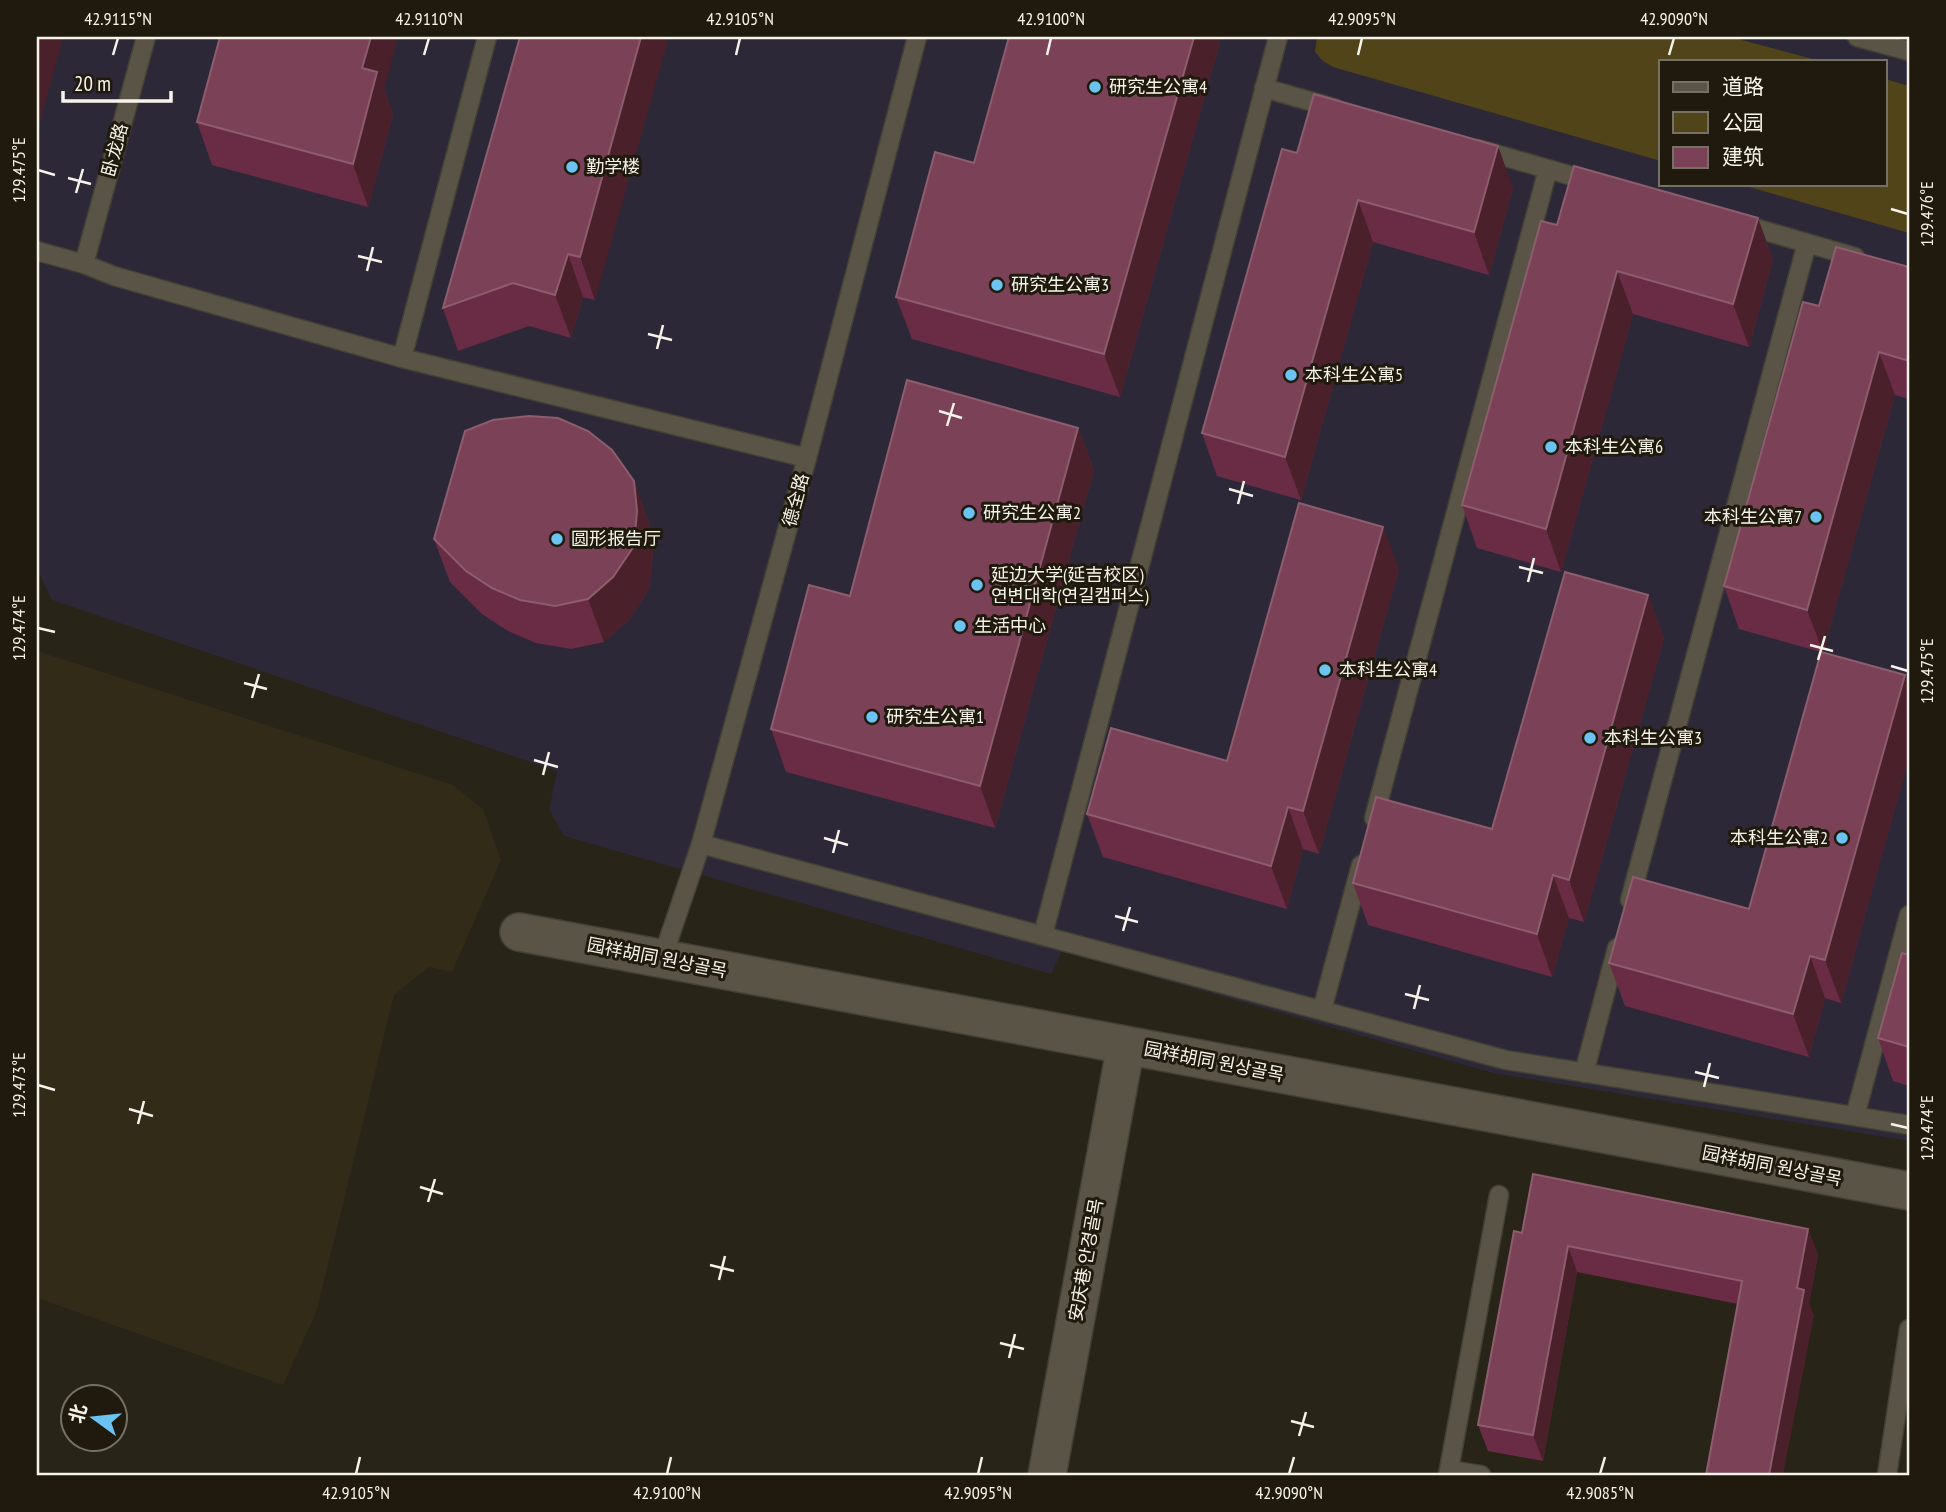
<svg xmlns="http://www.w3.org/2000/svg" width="1946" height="1512" font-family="'PT Sans Narrow','Noto Sans SC','Noto Sans KR',sans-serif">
<rect width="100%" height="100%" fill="#282417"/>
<path fill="#322b18" d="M 37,651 L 453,785 L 483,809 L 501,860 L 452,972 L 429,967 L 394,995 L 317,1310 L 283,1385 L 37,1298 Z"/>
<path fill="#2d2838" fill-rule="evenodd" d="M 37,37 L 1909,37 L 1909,1141 L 1493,1073 L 1062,951 L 1051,974 L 564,836 L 549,810 L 557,771 L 52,600 L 37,569 ZM 1661,61 L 1885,61 L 1885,184 L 1661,184 Z"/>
<path fill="#524419" d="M 1317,37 L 1730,37 L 1820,61 L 1661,61 L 1661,161 L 1333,67 L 1323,61 L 1315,52 Z
M 1885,79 L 1909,86 L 1909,233 L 1739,184 L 1885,184 Z"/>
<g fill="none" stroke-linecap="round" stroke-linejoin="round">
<defs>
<path id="service" d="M 1857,37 L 1909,51
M 1264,88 L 1334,108
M 1478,149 L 1593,182
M 1741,224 L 1855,257
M 37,251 L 84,264 L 114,276 L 402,358 L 807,458
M 84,264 L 146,37
M 402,358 L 487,37
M 1374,818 L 1548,169
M 701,844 L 1506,1060 L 1909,1125
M 1630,900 L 1807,243
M 1043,935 L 1278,37
M 662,959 L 701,844 L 807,458 L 917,37
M 1322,1010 L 1361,865
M 1584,1073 L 1617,948
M 1855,1116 L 1909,915
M 1449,1470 L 1481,1475
M 1448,1475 L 1499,1195
M 1887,1475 L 1909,1329"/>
<path id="minor" d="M 519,932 L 1909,1191
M 1047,1475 L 1126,1045"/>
</defs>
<use href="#service" stroke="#434036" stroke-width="21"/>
<use href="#minor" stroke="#434036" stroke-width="40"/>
<use href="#service" stroke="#595445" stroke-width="18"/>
<use href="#minor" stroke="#595445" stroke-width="37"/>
</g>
<path fill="#6a2c45" d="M 520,37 L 595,300 L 583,297 L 571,338 L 529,326 L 458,351 L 443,308 Z
M 1220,42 L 1120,397 L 912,339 L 896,297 L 974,163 Z
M 384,89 L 393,115 L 368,207 L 212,165 L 197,122 Z
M 1297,153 L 1513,188 L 1489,275 L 1373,242 L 1301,500 L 1217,476 L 1202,433 Z
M 1758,218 L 1773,260 L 1749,347 L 1633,314 L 1561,572 L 1477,548 L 1462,505 L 1557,225 Z
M 1909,267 L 1909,399 L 1895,395 L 1823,652 L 1905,675 L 1909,688 L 1909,757 L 1841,1003 L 1825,998 L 1809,1057 L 1625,1006 L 1609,963 L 1749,909 L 1821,652 L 1739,629 L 1724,586 L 1819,306 Z
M 1078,428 L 1094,470 L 995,828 L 786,772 L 771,729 L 850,596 Z
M 634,481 L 649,523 L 653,554 L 649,589 L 629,620 L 604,642 L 571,649 L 536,643 L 508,631 L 482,614 L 450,582 L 434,539 Z
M 1399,569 L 1319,854 L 1303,849 L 1287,909 L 1103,857 L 1087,814 L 1227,761 Z
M 1648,595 L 1664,638 L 1584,922 L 1569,918 L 1552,977 L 1368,925 L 1353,883 L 1492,829 Z
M 1909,955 L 1909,1086 L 1893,1081 L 1878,1038 Z
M 1808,1229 L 1818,1255 L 1809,1303 L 1814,1316 L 1738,1304 L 1577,1272 L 1543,1461 L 1488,1451 L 1478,1425 L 1522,1233 Z"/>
<path fill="#4a202b" d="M 37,37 L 63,37 L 37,134 Z
M 371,37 L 398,37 L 384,89 L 393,115 L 368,207 L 353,164 L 362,68 Z
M 641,37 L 669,37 L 595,300 L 580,257 Z
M 1194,37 L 1218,37 L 1220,42 L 1120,397 L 1104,354 Z
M 1498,146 L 1513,188 L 1489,275 L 1474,232 Z
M 1358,200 L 1373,242 L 1301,500 L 1285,457 Z
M 1758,218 L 1773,260 L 1749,347 L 1733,304 Z
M 568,254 L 583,297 L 571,338 L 555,295 Z
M 1617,271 L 1633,314 L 1561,572 L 1546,529 Z
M 1879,352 L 1895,395 L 1823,652 L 1807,610 Z
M 1078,428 L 1094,470 L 995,828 L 980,786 Z
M 634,481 L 649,523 L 653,554 L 649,589 L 629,620 L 604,642 L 588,599 Z
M 1383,527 L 1399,569 L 1319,854 L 1303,811 Z
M 1648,595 L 1664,638 L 1584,922 L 1569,880 Z
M 1905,675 L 1909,688 L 1909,757 L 1841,1003 L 1825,960 Z
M 1288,807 L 1303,849 L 1287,909 L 1271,866 Z
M 1553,875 L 1569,918 L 1552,977 L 1537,934 Z
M 1810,956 L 1825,998 L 1809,1057 L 1793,1014 Z
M 1808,1229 L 1818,1255 L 1809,1303 L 1814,1316 L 1783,1475 L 1769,1475 L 1797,1288 Z
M 1568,1246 L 1577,1272 L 1543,1461 L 1533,1435 Z"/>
<path fill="#7a4157" stroke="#8d5d6e" stroke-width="2" d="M 220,37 L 371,37 L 362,68 L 377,72 L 353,164 L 197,122 Z
M 520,37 L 641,37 L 580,257 L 568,254 L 555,295 L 513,283 L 443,308 Z
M 1009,37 L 1194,37 L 1104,354 L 896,297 L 935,152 L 974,163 Z
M 1314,94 L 1498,146 L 1474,232 L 1358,200 L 1285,457 L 1202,433 L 1282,149 L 1297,153 Z
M 1574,166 L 1758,218 L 1733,304 L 1617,271 L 1546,529 L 1462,505 L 1541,221 L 1557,225 Z
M 1836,247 L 1909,267 L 1909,361 L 1879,352 L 1807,610 L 1724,586 L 1803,302 L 1819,306 Z
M 907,380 L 1078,428 L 980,786 L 771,729 L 809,585 L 850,596 Z
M 529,416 L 558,418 L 588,431 L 612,450 L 634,481 L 637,511 L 634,546 L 613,577 L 588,599 L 555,606 L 520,600 L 492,588 L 466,571 L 434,539 L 465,431 L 493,420 Z
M 1299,503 L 1383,527 L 1303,811 L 1288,807 L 1271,866 L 1087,814 L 1111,728 L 1227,761 Z
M 1565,572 L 1648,595 L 1569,880 L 1553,875 L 1537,934 L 1353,883 L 1376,797 L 1492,829 Z
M 1821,652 L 1905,675 L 1825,960 L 1810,956 L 1793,1014 L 1609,963 L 1633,877 L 1749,909 Z
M 1902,953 L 1909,955 L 1909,1047 L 1878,1038 Z
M 1533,1174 L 1808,1229 L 1797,1288 L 1804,1290 L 1769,1475 L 1706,1475 L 1742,1281 L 1568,1246 L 1533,1435 L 1478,1425 L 1514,1231 L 1522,1233 Z"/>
<path fill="none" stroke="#f6f3ea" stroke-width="2.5" d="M 113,55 L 118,38M 424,55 L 429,38M 736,55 L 740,38M 1047,55 L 1051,38M 1358,55 L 1362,38M 1669,55 L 1674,38M 38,170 L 55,175M 68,178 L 91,184M 76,193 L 83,169M 1891,209 L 1908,214M 358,256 L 382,262M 367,271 L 373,247M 648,334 L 672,340M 657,349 L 663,325M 939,411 L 962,418M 947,426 L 954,403M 1229,489 L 1253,496M 1238,504 L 1244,481M 1519,567 L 1543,573M 1528,582 L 1534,558M 38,628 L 55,632M 1810,645 L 1833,651M 1818,660 L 1825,636M 1891,666 L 1908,671M 244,683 L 267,689M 252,698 L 259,674M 534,760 L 558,767M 543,775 L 549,752M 824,838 L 848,845M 833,853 L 839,830M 1115,916 L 1138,922M 1123,931 L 1130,907M 1405,994 L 1429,1000M 1414,1009 L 1420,985M 1695,1072 L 1719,1078M 38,1085 L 55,1090M 1704,1087 L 1710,1063M 129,1109 L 153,1116M 138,1124 L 144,1101M 1891,1124 L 1908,1128M 420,1187 L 443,1194M 428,1202 L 435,1179M 710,1265 L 734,1271M 719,1280 L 725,1256M 1000,1343 L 1024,1349M 1009,1358 L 1015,1334M 1291,1421 L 1314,1427M 1299,1436 L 1306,1412M 356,1474 L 360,1457M 667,1474 L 671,1457M 978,1474 L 982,1457M 1289,1474 L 1294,1457M 1600,1474 L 1605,1457"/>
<g fill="#6ac3f1" stroke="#1f1a0d" stroke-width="2.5">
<circle cx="1095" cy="87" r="7"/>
<circle cx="572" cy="167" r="7"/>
<circle cx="997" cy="285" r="7"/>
<circle cx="1291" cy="375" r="7"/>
<circle cx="1551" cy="447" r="7"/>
<circle cx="969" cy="513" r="7"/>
<circle cx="1816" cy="517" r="7"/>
<circle cx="557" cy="539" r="7"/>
<circle cx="977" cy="585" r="7"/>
<circle cx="960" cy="626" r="7"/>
<circle cx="1325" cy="670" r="7"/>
<circle cx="872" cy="717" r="7"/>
<circle cx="1590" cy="738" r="7"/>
<circle cx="1842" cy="838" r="7"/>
</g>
<g text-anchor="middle" stroke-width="6" stroke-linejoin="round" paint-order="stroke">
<g font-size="18" fill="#f6f3ea" stroke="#1f1a0d" text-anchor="start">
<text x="1109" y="93">研究生公寓4</text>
<text x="586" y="173">勤学楼</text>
<text x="1011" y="291">研究生公寓3</text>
<text x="1305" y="381">本科生公寓5</text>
<text x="1565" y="453">本科生公寓6</text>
<text x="983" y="519">研究生公寓2</text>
<text x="1802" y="523" text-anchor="end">本科生公寓7</text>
<text x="571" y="545">圆形报告厅</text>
<text x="991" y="581">延边大学(延吉校区)<tspan x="991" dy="21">연변대학(연길캠퍼스)</tspan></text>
<text x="974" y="632">生活中心</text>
<text x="1339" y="676">本科生公寓4</text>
<text x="886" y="723">研究生公寓1</text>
<text x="1604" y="744">本科生公寓3</text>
<text x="1828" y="844" text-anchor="end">本科生公寓2</text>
</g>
<g font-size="18" fill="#f6f3ea" stroke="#1f1a0d">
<text transform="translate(115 150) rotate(-75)" y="6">卧龙路</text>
<text transform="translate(796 500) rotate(-75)" y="6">德全路</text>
<text transform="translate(657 958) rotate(11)" y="6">园祥胡同 원상골목</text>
<text transform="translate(1214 1062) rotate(11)" y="6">园祥胡同 원상골목</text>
<text transform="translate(1772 1166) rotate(11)" y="6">园祥胡同 원상골목</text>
<text transform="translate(1086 1260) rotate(-80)" y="6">安庆巷 안경골목</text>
</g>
</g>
<rect width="1946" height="1512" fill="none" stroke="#1f1a0d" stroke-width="77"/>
<rect x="1659" y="60" width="228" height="126" fill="#1f1a0d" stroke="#757165" stroke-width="2"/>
<rect x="1673" y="82" width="35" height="10" fill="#595445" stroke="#757165" stroke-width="2"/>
<text x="1722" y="94" font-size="21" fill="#f6f3ea">道路</text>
<rect x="1673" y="112" width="35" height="21" fill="#524419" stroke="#757165" stroke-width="2"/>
<text x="1722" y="130" font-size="21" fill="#f6f3ea">公园</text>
<rect x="1673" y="147" width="35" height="21" fill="#7a4157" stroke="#757165" stroke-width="2"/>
<text x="1722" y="164" font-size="21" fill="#f6f3ea">建筑</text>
<g transform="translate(94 1418) rotate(285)"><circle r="33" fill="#1f1a0d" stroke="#757165" stroke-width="2"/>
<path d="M0-5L12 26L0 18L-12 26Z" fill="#6ac3f1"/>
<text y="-10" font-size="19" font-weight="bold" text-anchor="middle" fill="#f6f3ea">北</text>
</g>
<path d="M63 91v10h108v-10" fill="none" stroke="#f6f3ea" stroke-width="3.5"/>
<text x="74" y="91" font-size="21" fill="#f6f3ea" stroke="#1f1a0d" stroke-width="5" paint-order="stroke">20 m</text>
<rect x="38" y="38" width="1870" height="1436" fill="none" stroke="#f6f3ea" stroke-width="2.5"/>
<g font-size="18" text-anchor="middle" fill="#f6f3ea">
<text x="118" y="25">42.9115°N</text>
<text x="429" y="25">42.9110°N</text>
<text x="740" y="25">42.9105°N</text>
<text x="1051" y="25">42.9100°N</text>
<text x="1362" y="25">42.9095°N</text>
<text x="1674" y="25">42.9090°N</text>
<text transform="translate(19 170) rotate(-90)" y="6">129.475°E</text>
<text transform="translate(1927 214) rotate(-90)" y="6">129.476°E</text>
<text transform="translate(19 628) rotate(-90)" y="6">129.474°E</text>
<text transform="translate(1927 671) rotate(-90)" y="6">129.475°E</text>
<text transform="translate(19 1085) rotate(-90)" y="6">129.473°E</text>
<text transform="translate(1927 1128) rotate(-90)" y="6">129.474°E</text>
<text x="356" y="1499">42.9105°N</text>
<text x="667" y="1499">42.9100°N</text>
<text x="978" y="1499">42.9095°N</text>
<text x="1289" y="1499">42.9090°N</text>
<text x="1600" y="1499">42.9085°N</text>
</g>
</svg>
